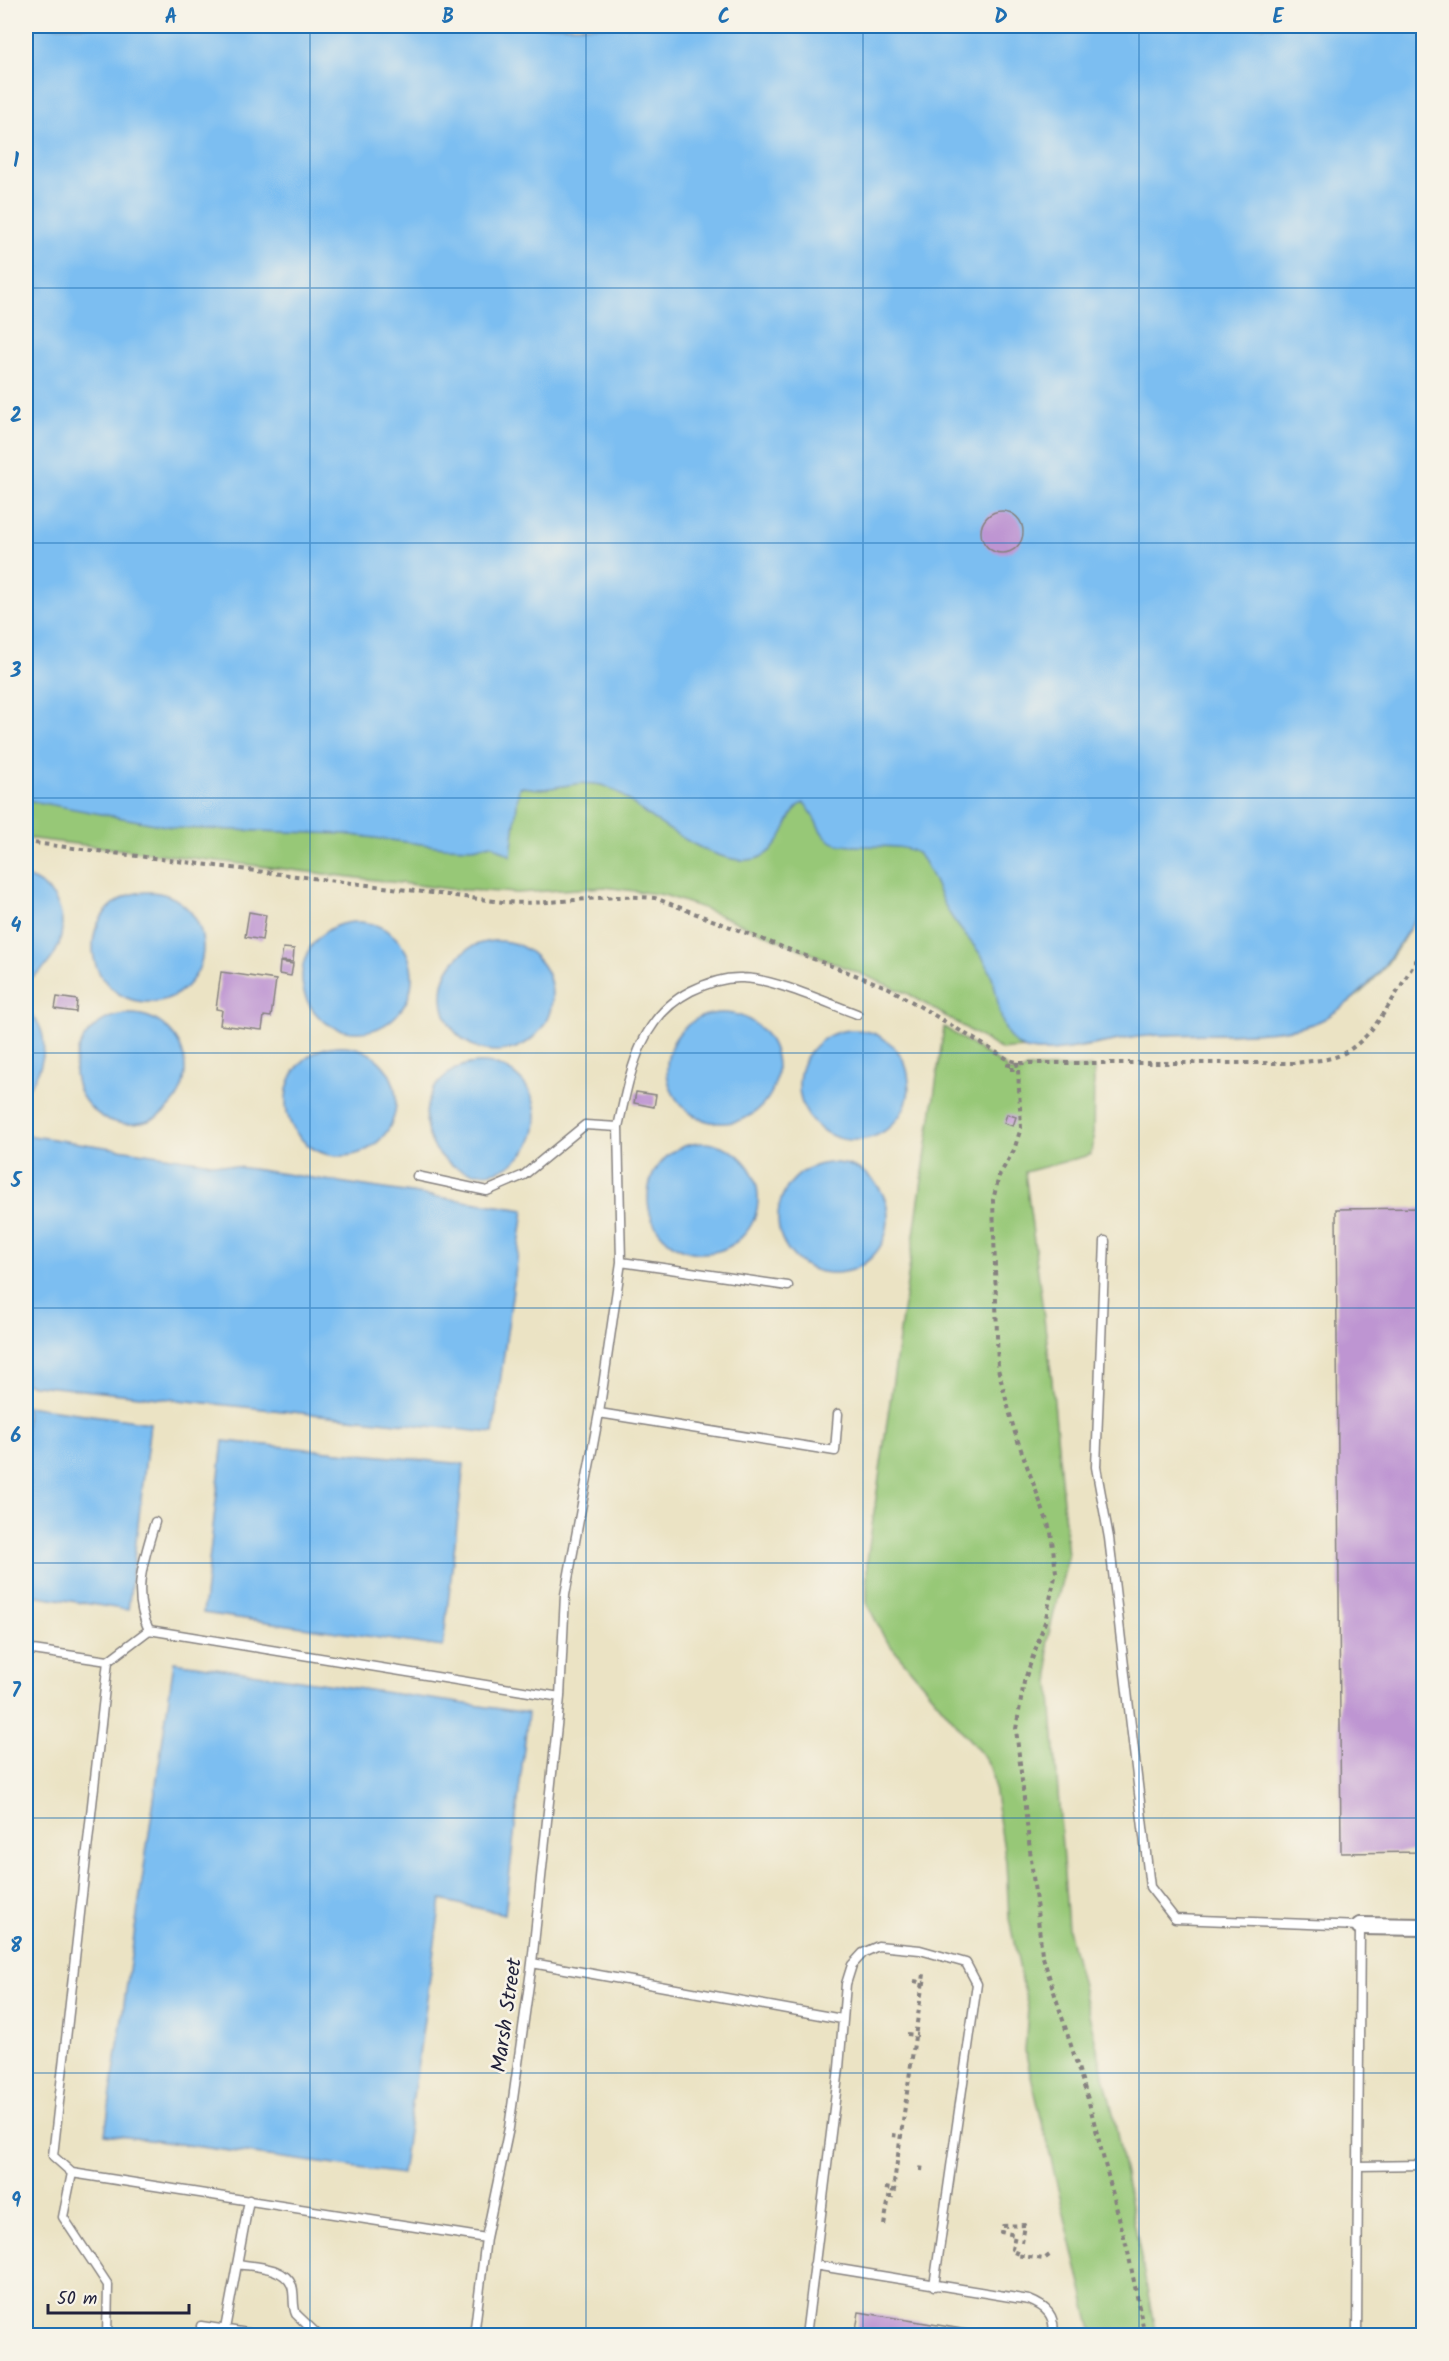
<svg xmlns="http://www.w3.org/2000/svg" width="1449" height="2361" font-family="Kalam,sans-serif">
<rect width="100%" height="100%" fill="#f7f3e8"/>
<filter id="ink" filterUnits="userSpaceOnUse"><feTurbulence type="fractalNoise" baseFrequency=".0167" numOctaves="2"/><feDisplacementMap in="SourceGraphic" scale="12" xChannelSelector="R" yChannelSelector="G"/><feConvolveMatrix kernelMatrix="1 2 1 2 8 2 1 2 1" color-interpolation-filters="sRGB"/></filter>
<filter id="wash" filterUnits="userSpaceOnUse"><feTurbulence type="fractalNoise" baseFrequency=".008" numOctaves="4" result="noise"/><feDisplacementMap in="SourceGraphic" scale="24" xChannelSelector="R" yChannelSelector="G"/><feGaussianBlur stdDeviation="1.35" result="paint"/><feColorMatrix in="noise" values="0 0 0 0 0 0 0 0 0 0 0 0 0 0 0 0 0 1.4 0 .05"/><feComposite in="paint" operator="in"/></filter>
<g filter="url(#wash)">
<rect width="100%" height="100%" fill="#ebe3c4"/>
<path fill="#97c877" stroke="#5c7559" stroke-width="1.5" d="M 26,657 L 1423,905 C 1409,929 1395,956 1376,977 C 1317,1046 1233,1031 1151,1035 C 1122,1037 1094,1047 1065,1049 C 1043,1050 1023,1046 1002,1050 L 909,994 L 700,907 L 664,895 L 605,887 L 517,893 L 450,889 L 26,838 Z
M 944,1027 L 1006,1067 L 1007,1071 L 1020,1073 L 1026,1068 L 1094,1067 L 1093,1146 L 1090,1155 L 1025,1172 L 1052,1380 L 1068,1557 L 1047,1641 L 1068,1929 L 1113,2113 L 1156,2335 L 1093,2335 L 1025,2051 L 1028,2008 L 1009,1919 L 1006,1862 L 991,1769 L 984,1757 L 885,1639 L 867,1603 L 867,1561 Z"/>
<path fill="#7cbef1" stroke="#4f7096" stroke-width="1.5" d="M 26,26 L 1423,26 L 1424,905 C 1396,950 1372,992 1324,1019 C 1287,1039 1194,1032 1149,1036 C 1130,1037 1110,1042 1091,1045 C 1071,1048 1038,1057 1019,1046 C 999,1034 999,1000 993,980 C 985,953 966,939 951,916 C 939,898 934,874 920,856 C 907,840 859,850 837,844 C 817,838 817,815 804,803 C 785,809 788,850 755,859 C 721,867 670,831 643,812 C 630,802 617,789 601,785 C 581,780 561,788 541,789 C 534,789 526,787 519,787 L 511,856 L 491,844 L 473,848 L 444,847 L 344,834 L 176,828 L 26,800 Z
M 26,877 C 77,894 71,960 26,980 Z
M93 947a55 55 0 1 1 110 0a55 55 0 1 1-110 0Z
M302 977a55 55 0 1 1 110 0a55 55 0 1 1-110 0Z
M442 996a55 55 0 1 1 110 0a55 55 0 1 1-110 0Z
M 26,1009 C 53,1031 46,1067 26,1091 Z
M667 1068a55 55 0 1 1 110 0a55 55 0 1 1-110 0Z
M75 1069a55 55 0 1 1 110 0a55 55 0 1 1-110 0Z
M799 1085a55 55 0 1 1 110 0a55 55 0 1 1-110 0Z
M286 1101a55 55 0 1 1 110 0a55 55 0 1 1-110 0Z
M426 1118a55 55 0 1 1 110 0a55 55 0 1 1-110 0Z
M 26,1135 L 524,1210 L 493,1433 L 26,1384 Z
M648 1198a55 55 0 1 1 110 0a55 55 0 1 1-110 0Z
M778 1218a55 55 0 1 1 110 0a55 55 0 1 1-110 0Z
M 26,1406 L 150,1423 L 128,1610 L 26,1594 Z
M 223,1441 L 464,1464 L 443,1647 L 203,1613 Z
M 174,1662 L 528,1713 L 505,1914 L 441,1900 L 402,2174 L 105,2134 Z"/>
<g id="blocks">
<path fill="#be95d2" d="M981 532a21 21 0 1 1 42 0a21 21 0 1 1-42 0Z
M 249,912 L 266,915 L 262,940 L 245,937 Z
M 283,948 L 294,949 L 293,962 L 281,961 Z
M 280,962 L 293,964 L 291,976 L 279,974 Z
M 221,972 L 276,980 L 271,1017 L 264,1016 L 262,1030 L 220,1025 L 222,1010 L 216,1009 Z
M 57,997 L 77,1000 L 76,1012 L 55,1009 Z
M 636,1092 L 656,1095 L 654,1107 L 634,1103 Z
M 1007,1114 L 1016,1117 L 1013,1126 L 1004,1123 Z
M 1424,1208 L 1424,1852 L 1341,1853 L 1336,1209 Z
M 859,2312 L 992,2334 L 992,2336 L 855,2336 Z"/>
</g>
</g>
<g filter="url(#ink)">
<use href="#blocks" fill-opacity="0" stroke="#868280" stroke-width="1.5"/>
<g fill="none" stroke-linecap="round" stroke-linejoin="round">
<defs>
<path id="service" d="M 618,1127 C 630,1075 638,1018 691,991 C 707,983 725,977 743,978 C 775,979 827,1003 857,1014
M 417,1176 L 487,1191 L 524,1175 L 585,1125 L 618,1127 L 621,1262
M 1105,1241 L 1096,1467 L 1109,1538 L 1150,1887 L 1175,1919 L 1360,1926 L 1358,2166
M 599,1413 L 835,1451 L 838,1414
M 149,1630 C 131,1593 144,1559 155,1522
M 26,1649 L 108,1661
M 532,1963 L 842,2019
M 72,2173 L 486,2238
M 237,2264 C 255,2267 284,2266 292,2286 C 295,2296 292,2305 296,2314 L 319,2336
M 814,2265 L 1029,2300 C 1047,2307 1056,2316 1053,2336
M 201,2326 L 268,2336
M 225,2329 L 249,2200
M 107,2336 L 108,2285 L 63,2217 L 72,2173 L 53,2156 L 108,1661 L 149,1630 L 560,1697
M 474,2336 L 486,2238 L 509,2128 L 532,1963 L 560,1697 L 565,1595 L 599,1413 L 621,1262 L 788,1286
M 806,2336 L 839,2068 L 846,1984 L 852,1965 L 863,1953 L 878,1946 L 920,1950 L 966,1963 L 977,1984 L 934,2286
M 1357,2336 L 1358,2166 L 1424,2165"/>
<path id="minor" d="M 1360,1926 L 1424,1927"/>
</defs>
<use href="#service" stroke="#868280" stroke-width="11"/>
<use href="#minor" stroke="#868280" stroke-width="20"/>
<path stroke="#868280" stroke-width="4" stroke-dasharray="4.5 4.5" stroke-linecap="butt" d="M 26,842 L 503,902 C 554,906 604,893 655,898 L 889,988 L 1009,1060 L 1020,1063 L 1294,1063 C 1308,1061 1327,1061 1340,1055 C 1378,1038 1400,982 1424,949
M 1017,1062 L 1017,1065 L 1008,1065 L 1008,1069 L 1018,1069 L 1021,1128 L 1014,1150 L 999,1176 L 993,1200 L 998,1369 L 1015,1433 L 1051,1532 L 1056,1572 L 1045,1622 L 1024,1682 L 1016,1729 L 1042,1954 L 1088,2099 L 1128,2252 L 1145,2336
M 914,1981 L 926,1983
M 907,2034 L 918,2035
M 892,2135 L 903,2136
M 921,2171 L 922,2162
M 885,2188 L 897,2190
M 884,2225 L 889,2197 L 892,2197 L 924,1974
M 1022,2243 L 1025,2225 L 1003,2226 L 1001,2232 L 1015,2235 L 1012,2249 L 1017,2250 L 1015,2255 L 1044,2259 L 1051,2254"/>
<use href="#service" stroke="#fff" stroke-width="8"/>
<use href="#minor" stroke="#fff" stroke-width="16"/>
</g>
</g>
<path fill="none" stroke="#1f6fb2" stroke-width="1.5" stroke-opacity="0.55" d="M 310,26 L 310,2336M 586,26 L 586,2336M 863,26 L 863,2336M 1139,26 L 1139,2336M 26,288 L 1424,288M 26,543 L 1424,543M 26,798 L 1424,798M 26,1053 L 1424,1053M 26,1308 L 1424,1308M 26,1563 L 1424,1563M 26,1818 L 1424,1818M 26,2073 L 1424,2073"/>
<g text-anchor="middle" stroke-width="5" stroke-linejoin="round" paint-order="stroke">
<g font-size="21" fill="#22223b" stroke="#f7f3e8">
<text transform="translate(506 2015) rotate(-82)" y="7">Marsh Street</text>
</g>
</g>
<rect width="1449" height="2361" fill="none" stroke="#f7f3e8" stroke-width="66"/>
<path d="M48 2304v9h141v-9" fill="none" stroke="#22223b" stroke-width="3"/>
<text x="57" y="2304" font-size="18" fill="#22223b" stroke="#f7f3e8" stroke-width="4.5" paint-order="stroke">50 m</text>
<rect x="33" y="33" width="1383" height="2295" fill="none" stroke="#1f6fb2" stroke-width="2"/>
<g font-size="20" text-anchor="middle" font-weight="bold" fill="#1f6fb2">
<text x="171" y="23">A</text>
<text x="448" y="23">B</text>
<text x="724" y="23">C</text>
<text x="1001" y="23">D</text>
<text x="1278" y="23">E</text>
<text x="16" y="167">1</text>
<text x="16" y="422">2</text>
<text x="16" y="677">3</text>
<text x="16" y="932">4</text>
<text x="16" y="1187">5</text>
<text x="16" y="1442">6</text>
<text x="16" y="1697">7</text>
<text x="16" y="1952">8</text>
<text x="16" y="2207">9</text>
</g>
</svg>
